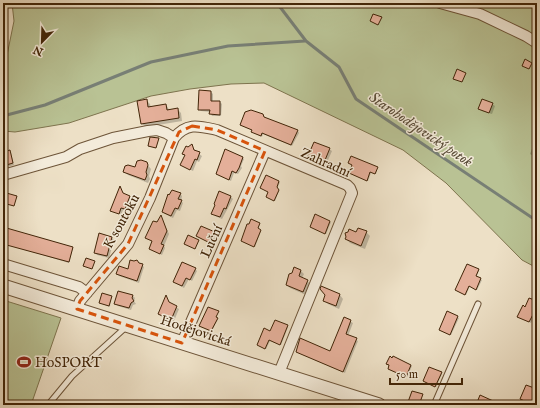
<svg xmlns="http://www.w3.org/2000/svg" width="540" height="408" font-family="'IM FELL English',serif">
<rect width="100%" height="100%" fill="#ede0c6"/>
<filter id="stains"><feTurbulence type="fractalNoise" baseFrequency=".005" numOctaves="4"/><feColorMatrix values="0 0 0 0 .2 0 0 0 0 .09 0 0 0 0 .02 0 0 0 .5 -.17"/></filter>
<radialGradient id="worn" r=".72"><stop offset=".6" stop-color="#630" stop-opacity="0"/><stop offset="1" stop-color="#630" stop-opacity=".3"/></radialGradient>
<path fill="#b9c294" stroke="#7e744e" d="M 12,3 L 537,3 L 537,268 L 522,260 L 446,183 L 403,150 L 264,83 L 231,84 L 190,89 L 151,96 L 69,123 L 15,132 L 3,131 L 3,66 L 5,65 L 14,21 Z
M 3,300 L 61,318 L 31,405 L 3,405 Z"/>
<path fill="#0003" d="M 211,92 L 213,94 L 213,102 L 220,102 L 222,104 L 221,116 L 212,116 L 210,112 L 201,111 L 199,109 Z
M 146,100 L 150,104 L 151,108 L 166,105 L 170,111 L 177,109 L 181,113 L 182,121 L 146,127 L 142,124 Z
M 492,104 L 495,106 L 492,114 L 482,111 L 480,108 Z
M 264,118 L 298,131 L 299,133 L 292,146 L 263,134 L 262,137 L 254,133 L 253,130 L 241,125 Z
M 534,143 L 537,144 L 537,158 L 530,154 Z
M 192,146 L 196,152 L 202,156 L 199,162 L 197,161 L 193,171 L 181,165 Z
M 329,149 L 332,151 L 325,167 L 308,158 Z
M 9,152 L 11,153 L 14,165 L 3,168 L 3,153 Z
M 242,157 L 244,159 L 241,166 L 242,168 L 238,174 L 234,173 L 231,181 L 219,175 Z
M 146,163 L 151,169 L 149,176 L 150,179 L 148,183 L 128,175 L 124,171 L 136,169 Z
M 377,168 L 376,174 L 371,173 L 368,181 L 350,173 Z
M 279,182 L 280,182 L 277,189 L 279,191 L 275,201 L 268,197 L 269,192 Z
M 120,187 L 124,195 L 131,199 L 127,211 L 123,210 L 121,215 L 112,210 Z
M 180,194 L 182,196 L 181,201 L 183,203 L 180,211 L 177,210 L 173,218 L 165,214 L 163,212 Z
M 231,197 L 233,199 L 222,219 L 215,216 L 213,213 Z
M 161,217 L 169,234 L 164,246 L 165,248 L 162,255 L 150,249 L 153,242 L 147,238 L 158,224 Z
M 330,222 L 331,222 L 326,234 L 311,227 Z
M 260,223 L 258,230 L 261,231 L 255,247 L 243,242 Z
M 202,227 L 217,235 L 213,244 L 197,236 Z
M 3,228 L 73,248 L 69,263 L 3,243 Z
M 366,232 L 370,236 L 365,249 L 350,243 L 346,239 L 356,234 Z
M 112,238 L 114,240 L 109,258 L 97,255 L 95,252 Z
M 140,264 L 144,267 L 139,283 L 119,276 L 117,274 Z
M 295,268 L 301,271 L 304,274 L 302,278 L 311,284 L 306,295 L 290,288 L 287,285 Z
M 195,269 L 197,271 L 192,281 L 189,279 L 184,288 L 174,282 Z
M 478,270 L 479,271 L 476,277 L 482,280 L 477,290 L 470,286 L 466,295 L 457,291 Z
M 322,288 L 340,295 L 343,299 L 339,309 L 328,304 L 324,300 L 326,295 Z
M 119,292 L 133,296 L 135,298 L 134,301 L 136,304 L 133,305 L 131,310 L 118,306 L 115,303 Z
M 111,297 L 110,307 L 100,303 Z
M 166,297 L 170,304 L 179,309 L 174,321 L 159,314 Z
M 537,301 L 537,311 L 531,323 L 520,318 L 525,308 Z
M 218,312 L 216,318 L 218,319 L 212,331 L 201,326 Z
M 448,313 L 459,318 L 451,335 L 441,331 Z
M 344,318 L 353,323 L 348,336 L 358,341 L 345,373 L 299,353 L 330,352 Z
M 287,326 L 288,327 L 281,345 L 270,341 L 266,349 L 259,346 L 271,332 Z
M 537,347 L 537,358 L 533,356 Z
M 394,358 L 412,366 L 407,377 L 390,369 L 390,366 L 387,364 Z
M 441,373 L 442,374 L 436,387 L 425,382 Z"/>
<g fill="none" stroke-linecap="round" stroke-linejoin="round">
<path stroke="#787f75" stroke-width="3" d="M 277,3 L 306,41 L 339,67 L 356,99 L 537,221
M 3,116 L 45,105 L 151,62 L 228,46 L 305,41"/>
</g>
<path fill="#e4af99" stroke="#422508" d="M 373,14 L 382,17 L 378,25 L 370,21 Z
M 525,59 L 532,63 L 529,69 L 522,66 Z
M 457,69 L 466,73 L 462,82 L 453,79 Z
M 199,90 L 211,91 L 211,101 L 220,101 L 220,115 L 209,114 L 210,110 L 198,110 Z
M 147,99 L 148,107 L 166,104 L 167,110 L 178,108 L 179,118 L 141,124 L 137,101 Z
M 482,99 L 493,103 L 489,113 L 478,109 Z
M 251,110 L 263,114 L 264,117 L 298,130 L 291,145 L 262,133 L 261,136 L 251,132 L 252,130 L 240,125 L 245,112 Z
M 150,137 L 159,138 L 156,148 L 148,146 Z
M 314,142 L 330,148 L 323,165 L 307,158 Z
M 192,144 L 194,150 L 200,152 L 197,160 L 195,159 L 190,170 L 180,165 L 185,155 L 182,154 L 186,146 L 188,147 Z
M 225,149 L 243,157 L 239,168 L 236,173 L 232,171 L 229,180 L 216,174 Z
M 10,150 L 13,163 L 3,166 L 3,152 Z
M 351,156 L 378,167 L 375,174 L 370,172 L 367,181 L 349,173 L 352,165 L 348,163 Z
M 141,160 L 147,162 L 148,165 L 146,172 L 147,175 L 145,180 L 123,172 L 125,166 L 128,165 L 135,167 L 137,161 Z
M 266,175 L 279,181 L 277,187 L 279,190 L 274,201 L 266,197 L 268,192 L 260,188 Z
M 120,186 L 123,193 L 130,196 L 125,209 L 121,208 L 119,214 L 110,211 Z
M 172,190 L 181,193 L 178,199 L 182,200 L 178,209 L 175,208 L 171,216 L 162,212 L 168,194 L 169,195 Z
M 219,191 L 231,196 L 226,209 L 224,208 L 220,217 L 211,214 L 215,205 L 214,204 Z
M 3,192 L 17,196 L 14,206 L 3,203 Z
M 315,214 L 330,221 L 325,234 L 310,227 Z
M 161,215 L 167,231 L 161,244 L 164,245 L 160,254 L 149,249 L 152,241 L 145,238 L 153,221 L 157,222 Z
M 251,219 L 260,223 L 258,228 L 261,230 L 254,247 L 241,241 L 247,224 L 249,224 Z
M 201,226 L 215,232 L 210,243 L 196,236 Z
M 3,227 L 73,247 L 69,262 L 3,244 Z
M 358,228 L 367,231 L 361,246 L 345,239 L 346,237 L 345,233 L 348,232 L 349,229 L 356,232 Z
M 99,233 L 112,237 L 107,256 L 94,253 Z
M 188,235 L 199,240 L 195,249 L 184,244 Z
M 86,258 L 95,261 L 92,269 L 83,266 Z
M 130,260 L 134,261 L 137,260 L 139,263 L 143,264 L 137,281 L 116,274 L 119,266 L 128,269 Z
M 182,262 L 196,268 L 190,280 L 186,278 L 182,286 L 173,282 Z
M 467,264 L 479,269 L 476,276 L 481,278 L 476,290 L 469,286 L 465,295 L 455,290 Z
M 294,267 L 301,270 L 299,276 L 308,280 L 303,292 L 286,285 L 289,274 L 292,273 Z
M 321,286 L 340,294 L 336,306 L 323,301 L 325,295 L 320,289 Z
M 118,291 L 133,295 L 132,298 L 134,301 L 131,303 L 129,308 L 114,304 Z
M 102,293 L 112,296 L 109,306 L 99,303 Z
M 166,295 L 169,302 L 177,306 L 171,320 L 158,314 Z
M 529,298 L 537,301 L 537,307 L 529,322 L 517,317 L 523,305 L 525,307 Z
M 208,307 L 219,311 L 216,317 L 218,318 L 211,331 L 199,326 Z
M 447,311 L 458,316 L 450,335 L 439,330 Z
M 344,317 L 351,320 L 346,334 L 357,338 L 343,372 L 296,352 L 300,338 L 330,351 Z
M 275,320 L 288,325 L 280,345 L 269,340 L 265,349 L 257,345 L 264,328 L 270,331 Z
M 390,356 L 392,358 L 393,356 L 411,365 L 406,377 L 388,369 L 389,365 L 386,364 Z
M 429,367 L 442,372 L 435,387 L 423,381 Z
M 526,385 L 537,389 L 537,397 L 534,405 L 520,399 Z
M 412,391 L 423,394 L 419,405 L 408,402 Z
M 480,395 L 502,405 L 476,405 Z"/>
<g fill="none" stroke-linecap="round" stroke-linejoin="round">
<defs>
<path id="service" d="M 48,405 L 72,376 L 126,327
M 434,405 L 478,304"/>
<path id="minor" d="M 440,3 L 480,14 L 526,36 L 537,43
M 3,175 L 66,157 L 80,149 L 113,138 L 148,131 L 157,130 L 166,133 L 174,138
M 3,264 L 79,287 L 87,293
M 77,309 L 80,301 L 128,244 L 150,198 L 174,138 C 187,122 199,126 217,130 L 347,185 L 350,188 L 352,193 L 279,373
M 182,343 L 265,151"/>
<path id="tertiary" d="M 3,286 L 379,405"/>
</defs>
<use href="#service" stroke="#6d5438" stroke-width="7"/>
<use href="#minor" stroke="#6d5438" stroke-width="12"/>
<use href="#tertiary" stroke="#6d5438" stroke-width="15"/>
<use href="#service" stroke="#f3ebda" stroke-width="5"/>
<use href="#minor" stroke="#f3ebda" stroke-width="10"/>
<use href="#tertiary" stroke="#f3ebda" stroke-width="13"/>
</g>
<path fill="none" stroke="#d7540c" stroke-width="3" stroke-dasharray="8 5" stroke-linejoin="round" d="M 192,126 L 217,130 L 265,151 L 182,343 L 77,309 L 80,301 L 128,244 L 179,132 Z"/>
<defs>
<symbol id="stadium-bare" viewBox="-9 -9 18 18"><path d="M0-5a6.5 5 0 1 0 0 10a6.5 5 0 1 0 0-10ZM-3.5-1.8h7v3.6h-7Z" fill="#8f2418" stroke="#f3ebda" stroke-width="2.5" paint-order="stroke"/></symbol>
</defs>
<g fill-rule="evenodd">
<use href="#stadium-bare" x="14" y="352" width="20" height="20"/>
</g>
<g text-anchor="middle" stroke-width="3" stroke-linejoin="round" paint-order="stroke">
<g font-size="14" fill="#422508" stroke="#f3ebda">
<text transform="translate(326 162) rotate(24)" y="5">Zahradní</text>
<text transform="translate(121 221) rotate(-61)" y="5">K soutoku</text>
<text transform="translate(211 241) rotate(-66)" y="5">Luční</text>
<text transform="translate(196 330) rotate(18)" y="5">Hodějovická</text>
</g>
<g font-size="14" fill="#422508" stroke="#f3ebda" text-anchor="start">
<text x="35" y="367">HoSPORT</text>
</g>
<g font-size="15" font-style="italic" fill="#584a36" stroke="#f3ebda">
<text transform="translate(421 129) rotate(34)" y="5">Starohodějovický potok</text>
</g>
</g>
<rect width="540" height="408" fill="none" stroke="#ede0c6" stroke-width="16"/>
<rect x="4" y="4" width="532" height="400" fill="none" stroke="#422508" stroke-width="2"/>
<rect x="8" y="8" width="524" height="392" fill="none" stroke="#422508"/>
<g transform="translate(42 42) rotate(203)" stroke="#f3ebda" stroke-width="3" paint-order="stroke">
<path d="M0-3L7 15L0 10L-7 15Z" fill="#422508"/>
<text y="-6" font-size="11" font-weight="bold" text-anchor="middle" fill="#422508">N</text>
</g>
<path d="M390 378v6h72v-6" fill="none" stroke="#422508" stroke-width="2"/>
<text x="396" y="378" font-size="12" fill="#422508" stroke="#f3ebda" stroke-width="3" paint-order="stroke">50 m</text>
<rect width="100%" height="100%" filter="url(#stains)"/>
<rect width="100%" height="100%" fill="url(#worn)"/>
</svg>
